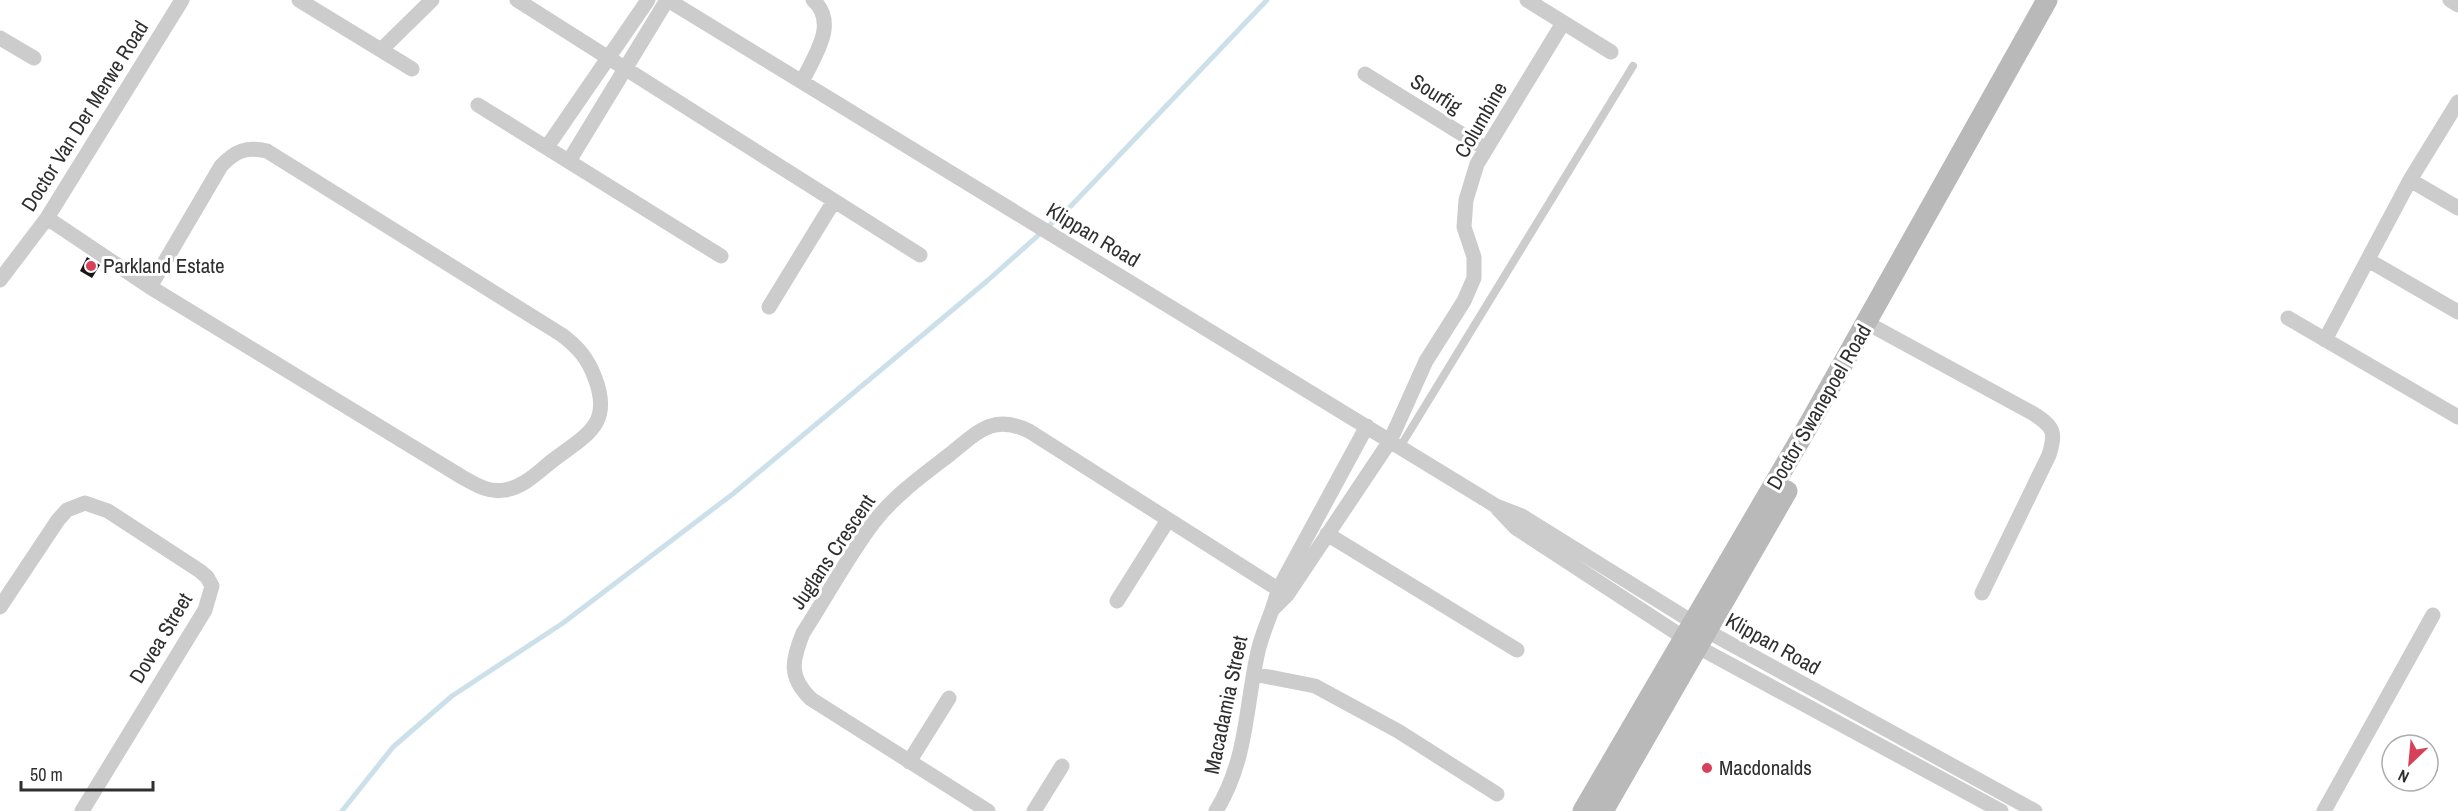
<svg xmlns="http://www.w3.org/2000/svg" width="2458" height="811" font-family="'Archivo Narrow',sans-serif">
<rect width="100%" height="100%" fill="#fff"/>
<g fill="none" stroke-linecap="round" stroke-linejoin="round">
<path stroke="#cce0e9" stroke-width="5" d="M 342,811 L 393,747 L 452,696 L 563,623 L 734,493 L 987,281 L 1070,207 L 1267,0"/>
</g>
<path fill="#161616" d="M 87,257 L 100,265 L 92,278 L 80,271 Z"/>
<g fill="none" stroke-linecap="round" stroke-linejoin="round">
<path stroke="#ccc" stroke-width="8" d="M 1400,447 L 1633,66"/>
<path stroke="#ccc" stroke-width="15" d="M 299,0 L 412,69
M 517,0 L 920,255
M 668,0 L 1496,506 L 1522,516 L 1707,631 L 2035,811
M 1527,0 L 1611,52
M 2450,0 L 2458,5
M 0,38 L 34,58
M 381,50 L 432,0
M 1365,74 L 1486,149
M 802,82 C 814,56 839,23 813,0
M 478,105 L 721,256
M 547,147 L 648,0
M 569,161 L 667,0
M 2410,180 L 2458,208
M 47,218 L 150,287 L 462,477 C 476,485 489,493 505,490 C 524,487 538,472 552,461 C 586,435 613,425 595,378 C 588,359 579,348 562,335 L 267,151 C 247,146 235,151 221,166 L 150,287
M 2368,260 L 2458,312
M 0,280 L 47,218 L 182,0
M 769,307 L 834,201
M 2288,318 L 2458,417
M 1867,323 L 2034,414 C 2054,427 2056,432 2049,455 L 1982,593
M 2325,340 L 2410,180 L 2458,102
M 1498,509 L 1516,528 L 1698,647 L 2001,811
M 1327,534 L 1517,650
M 1117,601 L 1168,520
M 0,607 L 58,520 L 67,510 L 85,503 L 108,511 L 200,571 L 207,577 L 212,586 L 205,610 L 82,811
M 1274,608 L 1287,595 L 1390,441 L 1426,361 L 1464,301 L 1474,278 L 1474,257 L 1464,227 L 1466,200 L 1477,164 L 1563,23
M 1254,674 L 1315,686 L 1398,731 L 1497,794
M 909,762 L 949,698
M 988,811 L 811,699 C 788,677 792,660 803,633 C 827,596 848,556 874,522 C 895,495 923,475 949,455 C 977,433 992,413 1029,431 L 1287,595
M 1034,811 L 1062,766
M 1216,811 C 1247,760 1245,712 1257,656 C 1261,633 1273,613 1278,590 L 1367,426
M 2324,811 L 2433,615"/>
<path stroke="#b9b9b9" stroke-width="21" d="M 1583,811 L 1804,433 L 2047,0
M 1603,811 L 1787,491"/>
</g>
<g fill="#d64059" stroke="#fff" stroke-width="2">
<circle cx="91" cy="266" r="6"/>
<circle cx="1707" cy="768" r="6"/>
</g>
<g text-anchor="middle" stroke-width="6" stroke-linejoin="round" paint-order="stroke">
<g font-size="21" fill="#2f2f2f" stroke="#fff">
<text transform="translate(1436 94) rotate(32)" y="7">Sourfig</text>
<text transform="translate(85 116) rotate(-58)" y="7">Doctor Van Der Merwe Road</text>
<text transform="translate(1481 120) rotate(-60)" y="7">Columbine</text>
<text transform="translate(1093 235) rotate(31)" y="7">Klippan Road</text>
<text transform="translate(1819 407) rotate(-60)" y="7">Doctor Swanepoel Road</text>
<text transform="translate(833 552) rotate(-56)" y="7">Juglans Crescent</text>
<text transform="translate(161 638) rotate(-59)" y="7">Dovea Street</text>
<text transform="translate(1773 644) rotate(29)" y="7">Klippan Road</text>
<text transform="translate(1226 705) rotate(-78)" y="7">Macadamia Street</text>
</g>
<g font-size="21" fill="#2f2f2f" stroke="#fff" text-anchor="start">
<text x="103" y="273">Parkland Estate</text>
<text x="1719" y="775">Macdonalds</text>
</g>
</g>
<g transform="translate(2410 763) rotate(206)"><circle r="28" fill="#ffffff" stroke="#acacac" stroke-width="1.5"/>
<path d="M0-4.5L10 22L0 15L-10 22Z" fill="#d64059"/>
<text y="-9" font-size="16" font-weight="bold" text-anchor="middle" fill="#2f2f2f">N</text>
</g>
<path d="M21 781v9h132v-9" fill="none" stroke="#2f2f2f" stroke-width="3"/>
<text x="30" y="781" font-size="18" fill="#2f2f2f" stroke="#ffffff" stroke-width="4.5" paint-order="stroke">50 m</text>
</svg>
